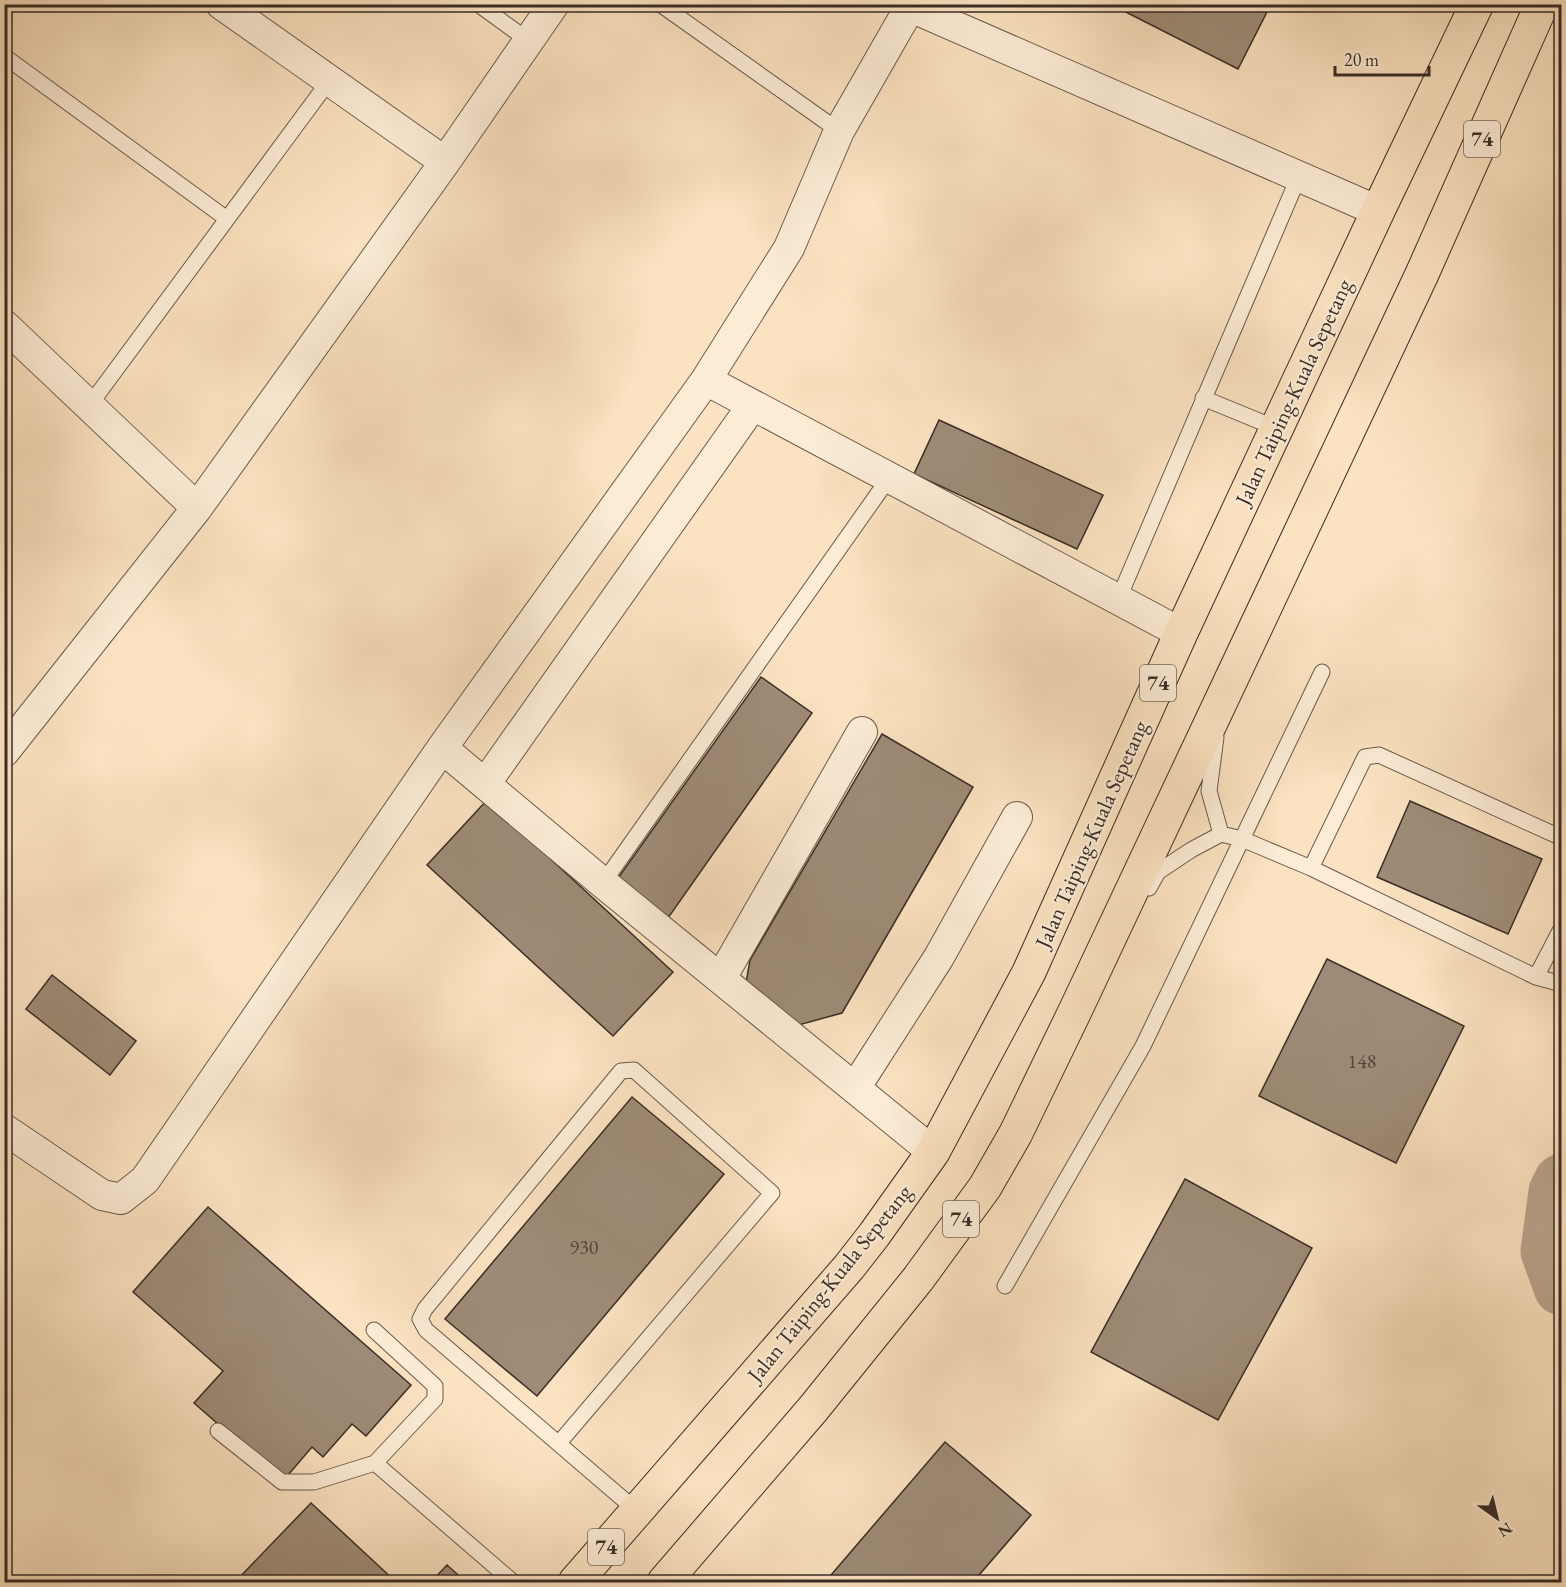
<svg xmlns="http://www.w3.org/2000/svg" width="1566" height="1587" font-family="'EB Garamond',serif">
<rect width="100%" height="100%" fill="#fbe2c0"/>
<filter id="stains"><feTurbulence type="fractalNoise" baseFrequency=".00333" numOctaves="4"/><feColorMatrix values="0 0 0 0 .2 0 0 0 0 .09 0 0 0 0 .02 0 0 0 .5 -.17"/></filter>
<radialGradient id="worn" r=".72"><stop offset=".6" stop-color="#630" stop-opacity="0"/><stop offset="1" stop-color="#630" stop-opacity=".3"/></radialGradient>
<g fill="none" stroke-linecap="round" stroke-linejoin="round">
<path stroke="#b9a48c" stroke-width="57" d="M 1562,1182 L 1557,1192 L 1549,1251 L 1562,1287"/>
</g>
<path fill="#9e8b77" stroke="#392d27" stroke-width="1.5" d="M 1110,4 L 1271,4 L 1238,69 Z
M 939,420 L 1103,495 L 1077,549 L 914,474 Z
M 761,677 L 812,713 L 668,918 L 616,881 Z
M 882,734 L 973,787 L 842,1013 L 795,1026 L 745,989 L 750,960 Z
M 487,800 L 673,972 L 613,1036 L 427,865 Z
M 1410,801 L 1542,859 L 1508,934 L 1377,877 Z
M 1327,959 L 1464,1026 L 1396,1163 L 1259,1096 Z
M 52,975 L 136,1041 L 110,1075 L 26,1009 Z
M 632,1097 L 724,1174 L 537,1396 L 445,1319 Z
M 1185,1179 L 1312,1248 L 1218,1420 L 1091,1352 Z
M 208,1207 L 411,1385 L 366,1436 L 352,1424 L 323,1457 L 312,1447 L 283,1481 L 194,1403 L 223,1371 L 133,1292 Z
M 945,1442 L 1031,1515 L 973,1582 L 825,1582 Z
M 311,1503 L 396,1582 L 235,1582 Z
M 447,1565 L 466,1582 L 431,1582 Z"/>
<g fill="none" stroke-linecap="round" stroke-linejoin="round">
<defs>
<path id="lane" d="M 478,4 L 529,41
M 660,4 L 839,131
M 4,56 L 227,219
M 1203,398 L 1276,428
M 89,406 L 329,81
M 1118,600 L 1299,176
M 1216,737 L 1209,791 L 1221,834
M 1311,868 L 1365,757 L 1379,755 L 1562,838
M 603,883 L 889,478
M 1149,888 L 1158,872 L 1191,850 L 1221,834 L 1242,839 L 1311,868 L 1536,977 L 1562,927
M 1536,977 L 1562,984
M 1005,1286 L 1143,1046 L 1322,672
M 374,1330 L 435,1386 L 435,1399 L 375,1463 L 513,1582
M 218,1431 L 282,1482 L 314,1482 L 375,1463
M 559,1443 L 772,1193 L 634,1070 L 621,1071 L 425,1309 L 420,1319 L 426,1330 L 637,1511"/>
<path id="street" d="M 221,4 L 445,162
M 904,4 L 1378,211
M 4,325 L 197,508
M 706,380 L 1181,633
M 442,748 L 603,883 L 933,1152
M 4,752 L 197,508 L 445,162 L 554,4
M 485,784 L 752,406
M 721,978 L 862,732
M 855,1088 L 939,957 L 1017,817
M 4,1129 L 102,1195 L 121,1199 L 145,1180 L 442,748 L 706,380 L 789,248 L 839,131 L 910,7"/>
<path id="primary" d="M 575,1582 L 849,1267 L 874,1235 L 933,1152 L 1029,972 L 1181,633 L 1378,211 L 1477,4
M 664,1582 L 813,1409 L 918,1279 L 985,1187 L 1016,1133 L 1076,1009 L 1422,274 L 1542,4"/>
</defs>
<use href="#lane" stroke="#6a5a4d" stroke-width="17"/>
<use href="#street" stroke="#6a5a4d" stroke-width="32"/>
<use href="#primary" stroke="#392d27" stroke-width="35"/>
<use href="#lane" stroke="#fcecd6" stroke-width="15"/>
<use href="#street" stroke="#fcecd6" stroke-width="30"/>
<use href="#primary" stroke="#fbe2c0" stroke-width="33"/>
</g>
<g text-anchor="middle" stroke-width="4.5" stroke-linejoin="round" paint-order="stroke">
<g font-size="20" fill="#52443b">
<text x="1362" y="1068">148</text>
<text x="584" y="1254">930</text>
</g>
<g fill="#fcecd6" stroke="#74665c" stroke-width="1.5">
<rect x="1464" y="121" width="36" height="36" rx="4.5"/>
<rect x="1140" y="665" width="36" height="36" rx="4.5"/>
<rect x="943" y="1201" width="36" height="36" rx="4.5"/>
<rect x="588" y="1529" width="36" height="36" rx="4.5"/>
</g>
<g font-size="21" font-weight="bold" fill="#392d27">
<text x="1482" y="146">74</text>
<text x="1158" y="690">74</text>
<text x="961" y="1226">74</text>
<text x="606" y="1554">74</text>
</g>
<g font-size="22" fill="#392d27" stroke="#fcecd6">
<text transform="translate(1293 392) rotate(-65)" y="8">Jalan Taiping-Kuala Sepetang</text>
<text transform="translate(1091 834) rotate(-66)" y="8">Jalan Taiping-Kuala Sepetang</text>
<text transform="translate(829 1283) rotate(-51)" y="8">Jalan Taiping-Kuala Sepetang</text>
</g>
</g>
<rect width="1566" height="1587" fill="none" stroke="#fbe2c0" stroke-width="24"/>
<rect x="6" y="6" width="1554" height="1575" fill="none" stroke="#392d27" stroke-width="3"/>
<rect x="12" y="12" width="1542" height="1563" fill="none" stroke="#392d27" stroke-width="1.5"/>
<g transform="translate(1497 1518) rotate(146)" stroke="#fcecd6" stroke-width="4.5" paint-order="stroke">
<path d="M0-4.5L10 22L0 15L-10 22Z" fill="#392d27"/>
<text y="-9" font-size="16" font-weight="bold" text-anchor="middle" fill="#392d27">N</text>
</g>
<path d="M1335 66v9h94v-9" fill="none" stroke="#392d27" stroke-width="3"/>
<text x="1344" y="66" font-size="18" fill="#392d27" stroke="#fcecd6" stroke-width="4.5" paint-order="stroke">20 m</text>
<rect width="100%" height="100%" filter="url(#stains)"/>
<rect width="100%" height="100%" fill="url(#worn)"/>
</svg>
